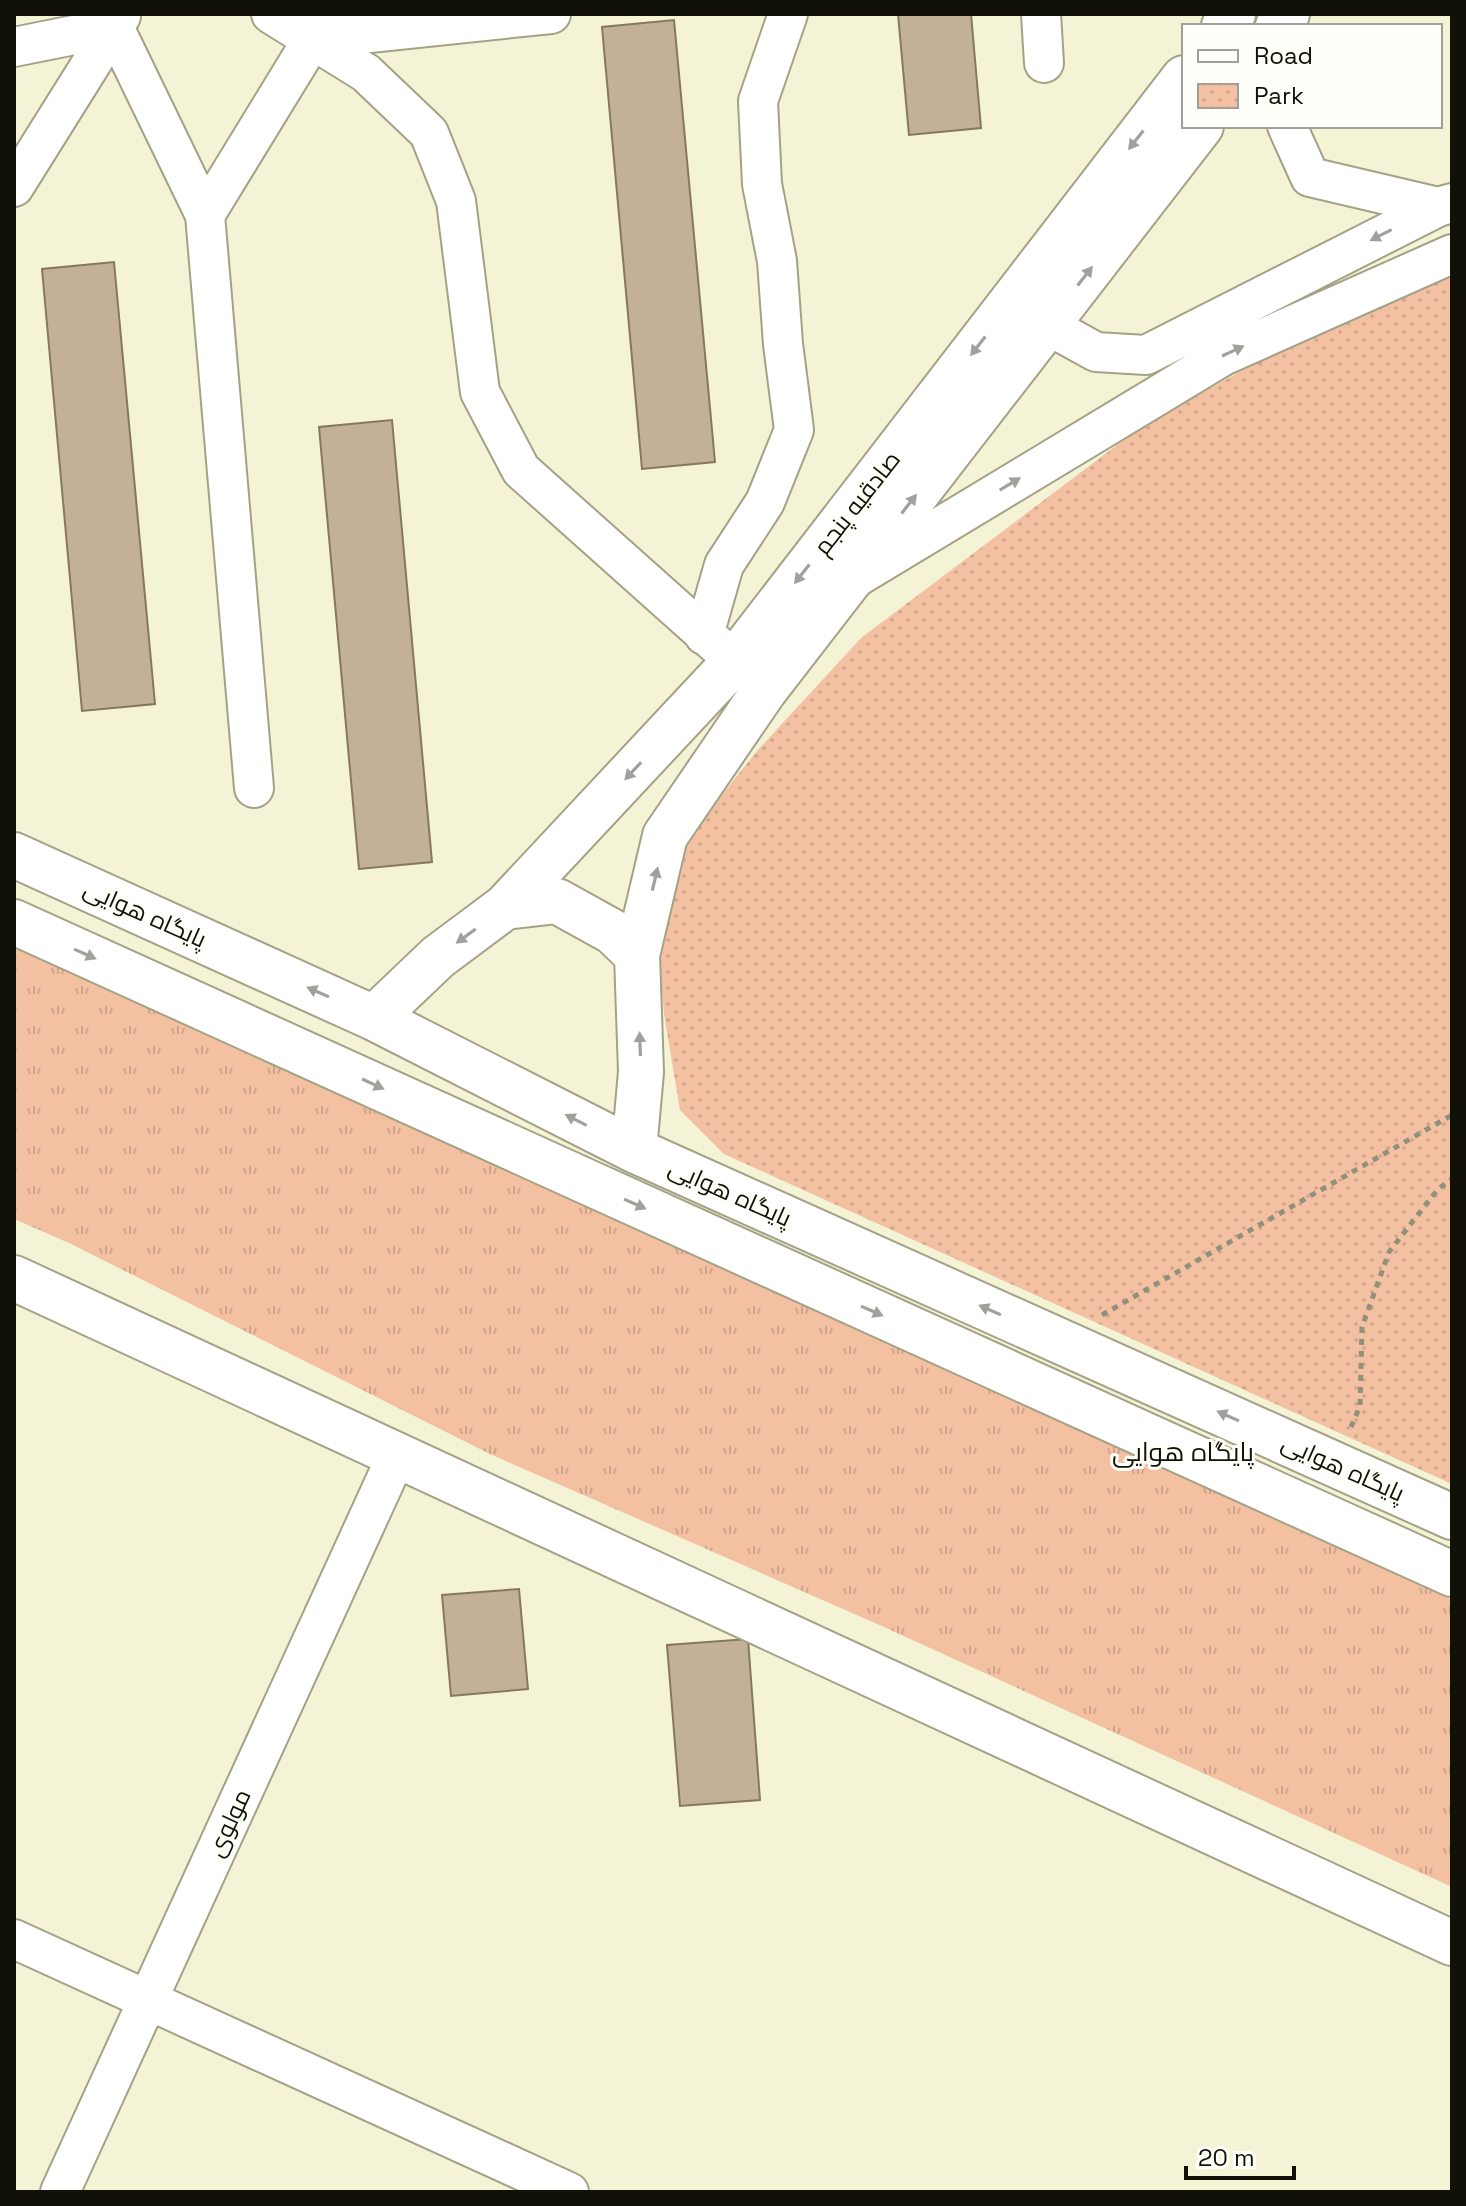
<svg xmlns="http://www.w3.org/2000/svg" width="1466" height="2206" font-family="'Space Grotesk',Cairo,sans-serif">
<defs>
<pattern id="grass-tufts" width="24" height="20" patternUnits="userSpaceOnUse" patternTransform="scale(2)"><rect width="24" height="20" fill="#f4c0a2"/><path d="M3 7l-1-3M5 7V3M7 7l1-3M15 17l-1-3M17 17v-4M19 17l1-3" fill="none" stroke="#d0a48a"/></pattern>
<pattern id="park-dots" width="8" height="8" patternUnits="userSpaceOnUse" patternTransform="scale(2)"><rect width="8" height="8" fill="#f4c0a2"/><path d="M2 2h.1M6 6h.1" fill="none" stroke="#d0a48a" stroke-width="1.8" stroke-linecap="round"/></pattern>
</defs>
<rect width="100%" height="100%" fill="#f4f3d5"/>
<path fill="url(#grass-tufts)" d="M 14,943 L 1452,1594 L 1452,1887 L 884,1627 L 490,1454 L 69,1243 L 14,1219 Z"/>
<path fill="url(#park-dots)" d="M 1452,264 L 1452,1484 L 724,1154 L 680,1110 L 664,1014 L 656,924 L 689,836 L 757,751 L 861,638 L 1141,427 L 1275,352 Z"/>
<path fill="#c2b198" stroke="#86775f" stroke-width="2" d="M 898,14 L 971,14 L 981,128 L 909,135 Z
M 674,20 L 715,462 L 642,469 L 602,27 Z
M 114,262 L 155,704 L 82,711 L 42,269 Z
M 392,420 L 432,862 L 359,869 L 319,427 Z
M 519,1589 L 528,1689 L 451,1696 L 442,1595 Z
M 748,1639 L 760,1800 L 680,1806 L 667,1645 Z"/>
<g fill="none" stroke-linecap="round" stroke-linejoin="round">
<defs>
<path id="street" d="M 271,14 L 366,73 L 429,133 L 456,201 L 480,392 L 521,470 L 735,661 L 755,682
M 1041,14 L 1044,63
M 312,39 L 551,14
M 14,47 L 114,27 L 205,215
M 1287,126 L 1310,177 L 1438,207
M 14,187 L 121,16
M 1022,311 L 1096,352 L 1146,355 L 1438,207 L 1452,203
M 857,577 L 1223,356 L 1452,254
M 704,635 L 724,565 L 765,502 L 794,430 L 783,344 L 777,261 L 762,184 L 758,101 L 788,14
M 254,788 L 205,215 L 328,14
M 14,1939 L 569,2192
M 60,2192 L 397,1455"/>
<path id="secondary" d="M 1224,26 L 1233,14
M 1278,26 L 1287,14
M 14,855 L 374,1018 L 634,1150 L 1452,1517
M 505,907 L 735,661 L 1184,78
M 14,922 L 1452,1574
M 637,955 L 665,836 L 764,691 L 1201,126
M 374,1018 L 438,957 L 505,907 L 557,901 L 613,932 L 637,955 L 641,1072 L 634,1150
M 14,1278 L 1452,1943"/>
</defs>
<use href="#street" stroke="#a4a286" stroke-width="42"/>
<use href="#secondary" stroke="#a4a286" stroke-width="48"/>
<path stroke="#91907b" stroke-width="5" stroke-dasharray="6 6" stroke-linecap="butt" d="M 1102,1315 L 1452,1115
M 1351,1427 L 1360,1406 L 1362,1327 L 1389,1252 L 1438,1189 L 1452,1179"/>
<use href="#street" stroke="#fff" stroke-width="38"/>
<use href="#secondary" stroke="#fff" stroke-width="44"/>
</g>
<defs><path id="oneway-solid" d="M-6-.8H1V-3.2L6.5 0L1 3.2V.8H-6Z" transform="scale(2)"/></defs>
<g fill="#a0a09c">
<use href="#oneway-solid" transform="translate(1136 140) rotate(128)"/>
<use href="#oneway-solid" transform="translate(1381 235) rotate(153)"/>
<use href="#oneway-solid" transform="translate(1085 276) rotate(-52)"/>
<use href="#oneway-solid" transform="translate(978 346) rotate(128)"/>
<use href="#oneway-solid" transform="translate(1233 351) rotate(-25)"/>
<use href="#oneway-solid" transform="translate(1010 484) rotate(-31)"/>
<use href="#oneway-solid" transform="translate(909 504) rotate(-52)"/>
<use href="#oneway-solid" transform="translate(802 574) rotate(128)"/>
<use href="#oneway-solid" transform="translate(633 771) rotate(133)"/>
<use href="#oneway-solid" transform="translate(655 879) rotate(-77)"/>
<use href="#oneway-solid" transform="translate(466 936) rotate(144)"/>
<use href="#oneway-solid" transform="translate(85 954) rotate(24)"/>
<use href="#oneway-solid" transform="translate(318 992) rotate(-156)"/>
<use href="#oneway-solid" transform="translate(640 1044) rotate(-92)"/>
<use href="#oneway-solid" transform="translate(373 1084) rotate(25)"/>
<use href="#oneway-solid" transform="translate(576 1120) rotate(-153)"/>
<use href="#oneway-solid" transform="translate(635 1204) rotate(24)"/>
<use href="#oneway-solid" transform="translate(990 1310) rotate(-156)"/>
<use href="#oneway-solid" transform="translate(872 1311) rotate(24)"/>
<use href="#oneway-solid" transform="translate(1228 1416) rotate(-156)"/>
</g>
<g text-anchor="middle" stroke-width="6" stroke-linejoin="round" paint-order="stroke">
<g font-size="24" fill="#121107" stroke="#fffff9">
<text transform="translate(857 503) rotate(-52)" y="8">صادقیه پنجم</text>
<text transform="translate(145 914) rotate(24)" y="8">پایگاه هوایی</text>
<text transform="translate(730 1193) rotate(24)" y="8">پایگاه هوایی</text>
<text transform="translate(1343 1468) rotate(24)" y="8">پایگاه هوایی</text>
<text transform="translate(229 1823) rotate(-65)" y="8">مولوی</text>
</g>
<g font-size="26" fill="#121107" stroke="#fffff9">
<text x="1183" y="1461">پایگاه هوایی</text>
</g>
</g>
<rect width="1466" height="2206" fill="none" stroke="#121107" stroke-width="32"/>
<rect x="1182" y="24" width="260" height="104" fill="#fffff9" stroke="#a0a098" stroke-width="2"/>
<rect x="1198" y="50" width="40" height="12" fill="#ffffff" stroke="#a0a098" stroke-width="2"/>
<text x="1254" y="64" font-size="24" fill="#121107">Road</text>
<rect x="1198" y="84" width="40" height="24" fill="url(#park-dots)" stroke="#a0a098" stroke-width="2"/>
<text x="1254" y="104" font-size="24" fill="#121107">Park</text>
<path d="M1186 2166v12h108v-12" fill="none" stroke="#121107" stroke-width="4"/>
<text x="1198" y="2166" font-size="24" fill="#121107" stroke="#fffff9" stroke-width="6" paint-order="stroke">20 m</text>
</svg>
